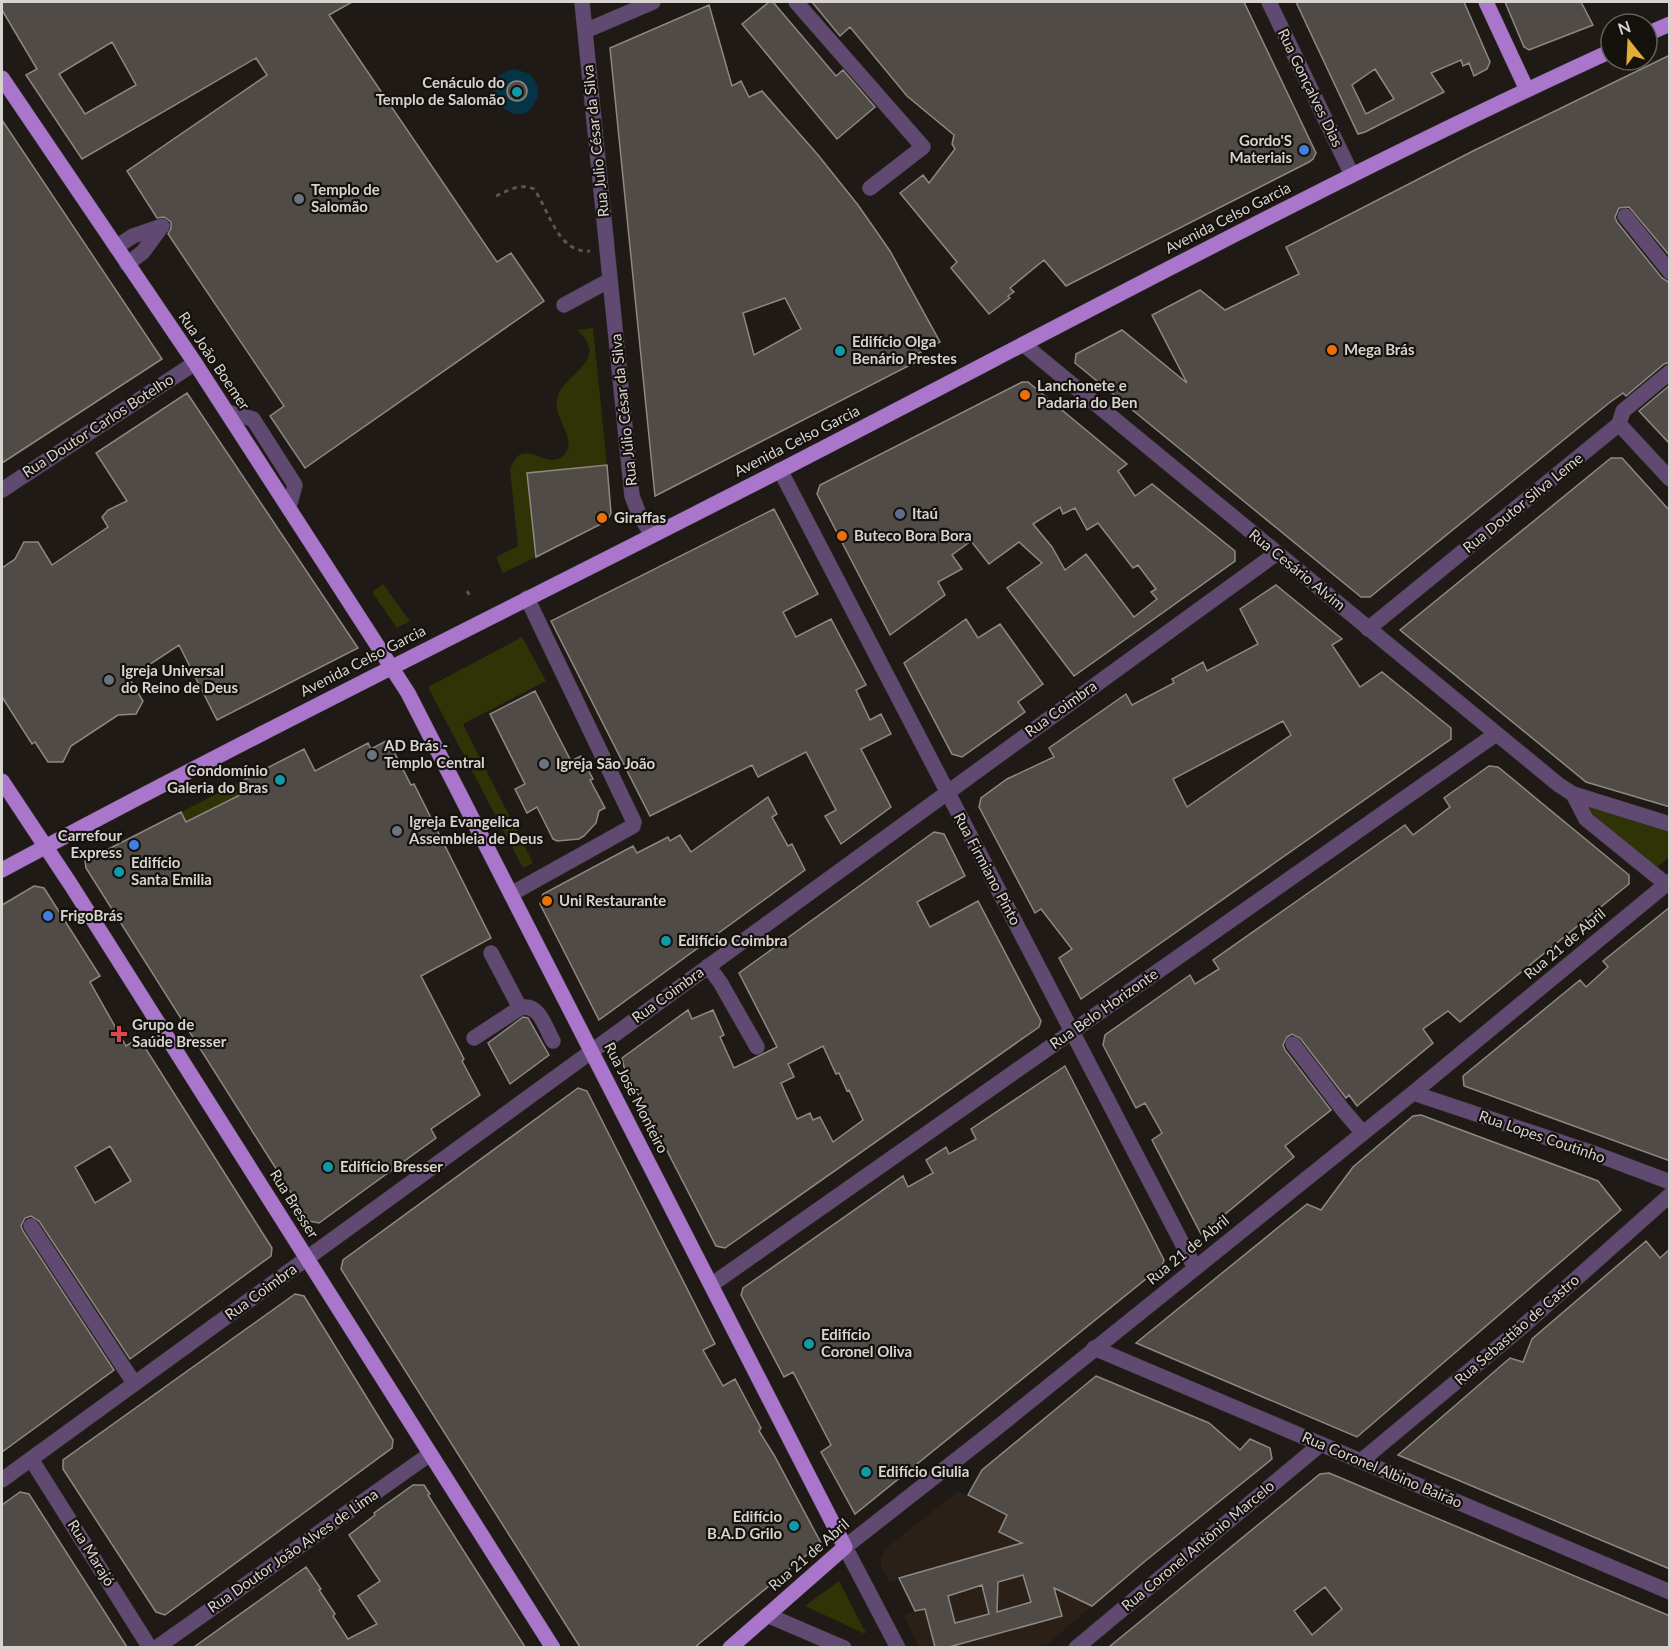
<svg xmlns="http://www.w3.org/2000/svg" width="1671" height="1649" font-family="Lato,sans-serif">
<rect width="100%" height="100%" fill="#1f1a16"/>
<path fill="#2a2018" d="M 958,1491 L 1043,1533 L 1130,1574 L 1044,1647 L 919,1648 L 904,1615 L 915,1611 L 899,1579 L 889,1582 L 881,1566 L 881,1558 L 885,1549 Z"/>
<path fill="#2f3305" d="M 593,328 L 607,465 L 527,473 L 536,557 L 503,573 L 496,557 L 518,546 L 510,470 C 522,432 546,473 564,455 C 579,441 552,417 557,399 C 563,372 612,362 577,330 Z
M 383,584 L 410,621 L 397,628 L 372,592 Z
M 522,637 L 546,681 L 463,724 L 533,863 L 523,868 L 428,687 Z
M 240,782 L 246,792 L 186,822 L 181,812 Z
M 1587,805 L 1669,829 L 1669,857 L 1656,868 L 1593,814 Z
M 839,1581 L 866,1633 L 863,1633 L 805,1606 Z"/>
<path fill="#053446" fill-rule="evenodd" d="M 515,69 L 530,74 C 536,81 541,90 536,100 C 519,142 463,79 515,69 ZM 514,81 L 521,82 L 527,89 C 527,97 522,102 514,101 L 507,94 L 507,88 Z"/>
<path fill="#514b47" stroke="#8e8883" stroke-width="1.5" fill-rule="evenodd" d="M 2,2 L 352,2 L 329,15 L 497,262 L 511,253 L 544,301 L 305,468 L 270,416 L 284,406 L 168,234 L 171,228 L 171,222 L 164,217 L 157,218 L 127,171 L 267,75 L 256,58 L 82,159 L 26,75 L 37,69 L 2,10 ZM 112,42 L 136,85 L 85,114 L 59,74 Z
M 769,2 L 773,2 L 836,76 L 843,70 L 875,107 L 837,139 L 742,24 Z
M 812,2 L 1244,2 L 1316,153 L 1313,159 L 1309,162 L 1066,286 L 1044,260 L 1010,288 L 1014,292 L 1008,296 L 1010,298 L 989,314 L 951,268 L 957,262 L 900,193 L 923,175 L 929,183 L 955,149 L 952,144 L 954,135 L 907,96 L 850,27 L 840,36 Z
M 1296,2 L 1464,2 L 1490,62 L 1487,69 L 1474,76 L 1469,63 L 1463,66 L 1461,60 L 1431,73 L 1444,92 L 1365,132 L 1358,134 ZM 1375,69 L 1394,99 L 1366,114 L 1352,85 Z
M 1505,2 L 1581,2 L 1593,25 L 1529,50 L 1524,47 Z
M 709,5 L 732,86 L 741,81 L 749,97 L 762,91 L 818,155 L 858,205 L 890,251 L 940,342 L 915,355 L 918,361 L 655,496 L 610,48 ZM 785,298 L 801,329 L 754,355 L 743,313 Z
M 1670,55 L 1670,256 L 1629,207 L 1619,208 L 1615,217 L 1617,222 L 1662,278 L 1670,283 L 1670,362 L 1664,364 L 1626,396 L 1623,393 L 1609,403 L 1370,597 L 1361,597 L 1075,363 L 1076,354 L 1122,330 L 1187,383 L 1152,315 L 1200,290 L 1225,310 L 1299,274 L 1286,247 L 1473,151 Z
M507 91a10 10 0 1 1 20 0a10 10 0 1 1-20 0Z
M 2,120 L 162,359 L 2,463 Z
M 1022,382 L 1028,382 L 1127,464 L 1118,471 L 1135,496 L 1152,484 L 1235,551 L 1235,561 L 1074,676 L 1007,588 L 1042,563 L 1019,542 L 989,564 L 971,541 L 952,555 L 962,569 L 938,582 L 945,595 L 890,635 L 817,494 L 820,485 ZM 1060,507 L 1063,514 L 1075,508 L 1087,530 L 1098,523 L 1133,568 L 1138,565 L 1156,589 L 1151,592 L 1157,599 L 1134,617 L 1086,554 L 1065,570 L 1052,547 L 1033,524 Z
M 1670,385 L 1670,444 L 1639,411 Z
M 187,393 L 358,648 L 217,720 L 179,645 L 129,678 L 143,701 L 136,714 L 118,715 L 71,746 L 63,762 L 48,762 L 35,742 L 32,744 L 2,697 L 2,568 L 15,559 L 24,542 L 38,542 L 52,565 L 108,527 L 102,517 L 108,510 L 127,501 L 96,453 Z
M 1611,458 L 1622,458 L 1670,511 L 1670,807 L 1586,782 L 1400,630 Z
M 607,465 L 611,513 L 607,521 L 536,557 L 527,473 Z
M 774,509 L 818,594 L 783,612 L 796,637 L 831,619 L 866,685 L 856,690 L 870,720 L 881,714 L 891,734 L 861,749 L 891,807 L 841,844 L 825,816 L 836,810 L 806,752 L 758,777 L 752,765 L 650,816 L 551,621 Z
M 1276,585 L 1342,639 L 1332,645 L 1360,687 L 1382,672 L 1451,728 L 1451,739 L 1081,999 L 1059,958 L 1072,949 L 1041,909 L 1035,913 L 979,807 L 981,798 L 1007,779 L 1054,757 L 1049,748 L 1126,694 L 1132,705 L 1174,683 L 1172,679 L 1203,662 L 1207,671 L 1258,644 L 1240,609 ZM 1283,721 L 1291,735 L 1187,807 L 1173,779 Z
M 966,619 L 978,638 L 1000,624 L 1043,684 L 1018,702 L 1025,712 L 962,757 L 952,754 L 904,663 Z
M 535,691 L 571,761 L 581,756 L 593,779 L 590,780 L 605,808 L 599,811 L 596,823 L 584,836 L 579,839 L 557,841 L 553,839 L 537,807 L 527,813 L 515,789 L 525,784 L 490,714 Z
M 388,740 L 411,785 L 414,784 L 491,938 L 421,976 L 464,1059 L 462,1061 L 480,1095 L 431,1129 L 436,1138 L 319,1223 L 309,1221 L 86,868 L 85,861 L 181,812 L 186,822 L 246,792 L 240,782 L 304,749 L 315,771 L 368,743 L 371,749 Z
M 1489,766 L 1498,767 L 1629,875 L 1629,884 L 1460,1022 L 1448,1011 L 1423,1029 L 1433,1043 L 1357,1106 L 1349,1095 L 1346,1098 L 1300,1038 L 1292,1034 L 1287,1037 L 1283,1045 L 1285,1050 L 1331,1110 L 1285,1146 L 1294,1157 L 1201,1234 L 1152,1140 L 1162,1133 L 1145,1103 L 1136,1108 L 1103,1045 L 1105,1035 L 1190,975 L 1195,984 L 1219,969 L 1213,960 L 1405,825 L 1413,835 L 1450,807 L 1444,798 Z
M 768,797 L 777,814 L 772,817 L 788,846 L 792,844 L 805,870 L 599,1020 L 540,904 L 543,894 L 633,846 L 637,853 L 668,837 L 670,841 L 680,835 L 691,852 Z
M 934,832 L 944,834 L 965,876 L 917,902 L 930,927 L 978,901 L 1041,1021 L 1039,1027 L 725,1248 L 716,1246 L 624,1067 L 622,1058 L 688,1010 L 692,1019 L 713,1010 L 724,1035 L 720,1037 L 734,1068 L 777,1047 L 739,973 ZM 823,1046 L 836,1074 L 839,1073 L 847,1091 L 849,1090 L 863,1120 L 833,1142 L 820,1117 L 813,1120 L 810,1113 L 797,1119 L 781,1083 L 794,1077 L 788,1064 Z
M 34,886 L 44,888 L 100,976 L 90,982 L 126,1046 L 139,1038 L 272,1248 L 271,1256 L 130,1359 L 39,1221 L 31,1216 L 25,1218 L 21,1226 L 23,1231 L 114,1370 L 2,1452 L 2,905 ZM 110,1146 L 131,1181 L 95,1203 L 75,1167 Z
M 1670,907 L 1670,1161 L 1464,1086 L 1463,1076 L 1580,980 L 1586,987 L 1608,967 L 1603,961 Z
M 523,1017 L 528,1018 L 549,1055 L 510,1084 L 488,1043 Z
M 1065,1066 L 1164,1260 L 1162,1266 L 855,1514 L 821,1452 L 831,1445 L 793,1372 L 784,1377 L 741,1295 L 743,1288 L 903,1176 L 908,1187 L 933,1173 L 926,1160 L 946,1147 L 949,1154 L 976,1139 L 971,1129 Z
M 578,1088 L 587,1091 L 715,1344 L 703,1350 L 723,1386 L 735,1379 L 761,1428 L 759,1431 L 774,1455 L 821,1543 L 695,1647 L 580,1647 L 341,1269 L 343,1260 Z
M 1421,1115 L 1598,1181 L 1621,1210 L 1357,1437 L 1136,1343 L 1307,1204 L 1321,1210 L 1353,1167 L 1413,1116 Z
M 1646,1241 L 1660,1258 L 1670,1249 L 1670,1569 L 1398,1455 L 1510,1358 L 1523,1362 L 1532,1339 Z
M 295,1294 L 304,1296 L 393,1440 L 392,1448 L 165,1615 L 156,1612 L 63,1469 L 63,1460 Z
M 1096,1376 L 1209,1423 L 1240,1450 L 1250,1439 L 1270,1448 L 1272,1459 L 1144,1562 L 1092,1606 L 1054,1588 L 1062,1616 L 949,1647 L 935,1647 L 925,1609 L 915,1611 L 899,1578 L 1022,1543 L 999,1532 L 1007,1515 L 968,1495 L 982,1470 ZM 1023,1575 L 1031,1602 L 997,1612 L 998,1582 ZM 982,1585 L 989,1614 L 955,1623 L 948,1596 Z
M 1329,1473 L 1670,1616 L 1670,1647 L 1109,1647 L 1320,1474 ZM 1325,1587 L 1342,1609 L 1312,1635 L 1294,1611 Z
M 413,1485 L 424,1485 L 430,1494 L 428,1495 L 525,1647 L 194,1647 L 306,1567 L 321,1589 L 319,1590 L 335,1614 L 333,1616 L 348,1639 L 377,1624 L 358,1596 L 380,1581 L 349,1535 L 375,1515 L 374,1513 Z
M 20,1492 L 29,1494 L 127,1647 L 2,1647 L 2,1505 Z"/>
<g fill="none" stroke-linecap="round" stroke-linejoin="round">
<defs>
<path id="minor" d="M 582,2 L 632,496 L 639,514 L 652,535
M 796,2 L 923,147 L 870,188
M 1269,2 L 1352,175
M 585,31 L 653,2
M 1625,216 L 1670,272
M 116,247 L 133,236 L 162,226
M 127,264 L 143,252 L 162,226
M 564,305 L 610,280
M 1023,344 L 1559,785 L 1573,794 L 1670,824
M 227,412 L 253,419 L 295,485 L 289,507
M 1619,424 L 1623,411 L 1670,372
M 780,470 L 1195,1268
M 2,490 L 195,363
M 1368,629 L 1619,424 L 1670,479
M 1573,794 L 1586,819 L 1666,884
M 511,894 L 633,826 L 634,822 L 527,598
M 708,966 L 720,982 L 757,1047
M 520,1008 C 539,1002 545,1027 553,1041
M 474,1038 L 520,1008 L 491,953
M 1293,1044 L 1343,1110 L 1363,1133
M 1413,1093 L 1593,1153 L 1670,1182
M 31,1226 L 134,1383
M 711,1285 L 1496,734
M 1094,1348 L 1670,1592
M 31,1459 L 150,1648
M 1361,1461 L 1522,1327 L 1670,1195
M 2,1480 L 1277,553
M 767,1615 L 844,1648
M 156,1648 L 430,1454
M 898,1648 L 845,1547 L 993,1431 L 1413,1093 L 1670,881
M 1076,1648 L 1321,1444"/>
<path id="major" d="M 1486,2 L 1527,90
M 1647,34 L 1670,24
M 2,78 L 195,363 L 408,693 L 845,1547 L 730,1648
M 2,781 L 71,885 L 553,1648
M 2,870 C 260,731 524,602 785,468 C 1059,327 1331,179 1611,51"/>
</defs>
<use href="#minor" stroke="#393430" stroke-width="16"/>
<use href="#major" stroke="#393430" stroke-width="16"/>
<path stroke="#595551" stroke-width="3" stroke-dasharray="4.5 4.5" stroke-linecap="butt" d="M 496,196 C 509,190 520,183 534,189 C 549,210 558,254 590,251
M 467,591 L 470,596"/>
<use href="#minor" stroke="#614a72" stroke-width="15"/>
<use href="#major" stroke="#a976cb" stroke-width="15"/>
</g>
<g fill="#0f9aa8" stroke="#15110d" stroke-width="2">
<circle cx="517" cy="92" r="6"/>
<circle cx="840" cy="351" r="6"/>
<circle cx="280" cy="780" r="6"/>
<circle cx="119" cy="872" r="6"/>
<circle cx="666" cy="941" r="6"/>
<circle cx="328" cy="1167" r="6"/>
<circle cx="809" cy="1344" r="6"/>
<circle cx="866" cy="1472" r="6"/>
<circle cx="794" cy="1526" r="6"/>
</g>
<g fill="#3f7fe0" stroke="#15110d" stroke-width="2">
<circle cx="1304" cy="150" r="6"/>
<circle cx="134" cy="845" r="6"/>
<circle cx="48" cy="916" r="6"/>
</g>
<g fill="#6b7280" stroke="#15110d" stroke-width="2">
<circle cx="299" cy="199" r="6"/>
<circle cx="109" cy="680" r="6"/>
<circle cx="372" cy="755" r="6"/>
<circle cx="544" cy="764" r="6"/>
<circle cx="397" cy="831" r="6"/>
</g>
<g fill="#e8710a" stroke="#15110d" stroke-width="2">
<circle cx="1332" cy="350" r="6"/>
<circle cx="1025" cy="395" r="6"/>
<circle cx="602" cy="518" r="6"/>
<circle cx="842" cy="536" r="6"/>
<circle cx="547" cy="901" r="6"/>
</g>
<circle fill="#5c6f8a" stroke="#15110d" stroke-width="2" cx="900" cy="514" r="6"/>
<path fill="#e0444e" stroke="#15110d" stroke-width="2" d="M116 1025h6v6h6v6h-6v6h-6v-6h-6v-6h6z"/>
<g text-anchor="middle" stroke-width="4.5" stroke-linejoin="round" paint-order="stroke">
<g font-size="15" font-weight="bold" fill="#d6d3d0" stroke="#15110d" text-anchor="start">
<text x="505" y="88" text-anchor="end">Cenáculo do<tspan x="505" dy="17">Templo de Salomão</tspan></text>
<text x="1292" y="146" text-anchor="end">Gordo'S<tspan x="1292" dy="17">Materiais</tspan></text>
<text x="311" y="195">Templo de<tspan x="311" dy="17">Salomão</tspan></text>
<text x="852" y="347">Edifício Olga<tspan x="852" dy="17">Benário Prestes</tspan></text>
<text x="1344" y="355">Mega Brás</text>
<text x="1037" y="391">Lanchonete e<tspan x="1037" dy="17">Padaria do Ben</tspan></text>
<text x="912" y="519">Itaú</text>
<text x="614" y="523">Giraffas</text>
<text x="854" y="541">Buteco Bora Bora</text>
<text x="121" y="676">Igreja Universal<tspan x="121" dy="17">do Reino de Deus</tspan></text>
<text x="384" y="751">AD Brás -<tspan x="384" dy="17">Templo Central</tspan></text>
<text x="556" y="769">Igreja São João</text>
<text x="268" y="776" text-anchor="end">Condomínio<tspan x="268" dy="17">Galeria do Bras</tspan></text>
<text x="409" y="827">Igreja Evangelica<tspan x="409" dy="17">Assembleia de Deus</tspan></text>
<text x="122" y="841" text-anchor="end">Carrefour<tspan x="122" dy="17">Express</tspan></text>
<text x="131" y="868">Edifício<tspan x="131" dy="17">Santa Emilia</tspan></text>
<text x="559" y="906">Uni Restaurante</text>
<text x="60" y="921">FrigoBrás</text>
<text x="678" y="946">Edifício Coimbra</text>
<text x="132" y="1030">Grupo de<tspan x="132" dy="17">Saúde Bresser</tspan></text>
<text x="340" y="1172">Edifício Bresser</text>
<text x="821" y="1340">Edifício<tspan x="821" dy="17">Coronel Oliva</tspan></text>
<text x="878" y="1477">Edifício Giulia</text>
<text x="782" y="1522" text-anchor="end">Edifício<tspan x="782" dy="17">B.A.D Grilo</tspan></text>
</g>
<g font-size="15" fill="#d6d3d0" stroke="#15110d">
<text transform="translate(1310 88) rotate(64)" y="5">Rua Gonçalves Dias</text>
<text transform="translate(596 141) rotate(-96)" y="5">Rua Julio César da Silva</text>
<text transform="translate(1228 218) rotate(-27)" y="5">Avenida Celso Garcia</text>
<text transform="translate(214 361) rotate(56)" y="5">Rua João Boemer</text>
<text transform="translate(624 410) rotate(-96)" y="5">Rua Júlio César da Silva</text>
<text transform="translate(98 426) rotate(-33)" y="5">Rua Doutor Carlos Botelho</text>
<text transform="translate(797 441) rotate(-27)" y="5">Avenida Celso Garcia</text>
<text transform="translate(1523 503) rotate(-39)" y="5">Rua Doutor Silva Leme</text>
<text transform="translate(1297 570) rotate(39)" y="5">Rua Cesário Alvim</text>
<text transform="translate(363 661) rotate(-27)" y="5">Avenida Celso Garcia</text>
<text transform="translate(1061 709) rotate(-36)" y="5">Rua Coimbra</text>
<text transform="translate(987 869) rotate(62)" y="5">Rua Firmiano Pinto</text>
<text transform="translate(1565 944) rotate(-40)" y="5">Rua 21 de Abril</text>
<text transform="translate(668 995) rotate(-36)" y="5">Rua Coimbra</text>
<text transform="translate(1104 1009) rotate(-35)" y="5">Rua Belo Horizonte</text>
<text transform="translate(636 1098) rotate(63)" y="5">Rua José Monteiro</text>
<text transform="translate(1542 1137) rotate(19)" y="5">Rua Lopes Coutinho</text>
<text transform="translate(294 1204) rotate(58)" y="5">Rua Bresser</text>
<text transform="translate(1188 1250) rotate(-39)" y="5">Rua 21 de Abril</text>
<text transform="translate(261 1292) rotate(-36)" y="5">Rua Coimbra</text>
<text transform="translate(1517 1330) rotate(-41)" y="5">Rua Sebastião de Castro</text>
<text transform="translate(1382 1470) rotate(23)" y="5">Rua Coronel Albino Bairão</text>
<text transform="translate(1198 1546) rotate(-40)" y="5">Rua Coronel Antônio Marcelo</text>
<text transform="translate(293 1551) rotate(-35)" y="5">Rua Doutor João Alves de Lima</text>
<text transform="translate(91 1553) rotate(58)" y="5">Rua Marajó</text>
<text transform="translate(809 1555) rotate(-41)" y="5">Rua 21 de Abril</text>
</g>
</g>
<rect width="1671" height="1649" fill="none" stroke="#d6d3d0" stroke-width="6"/>
<g transform="translate(1629 42) rotate(342)"><circle r="28" fill="#15110d" stroke="#625f5b" stroke-width="1.5"/>
<path d="M0-4.5L10 22L0 15L-10 22Z" fill="#e1af34"/>
<text y="-9" font-size="16" font-weight="bold" text-anchor="middle" fill="#d6d3d0">N</text>
</g>
</svg>
